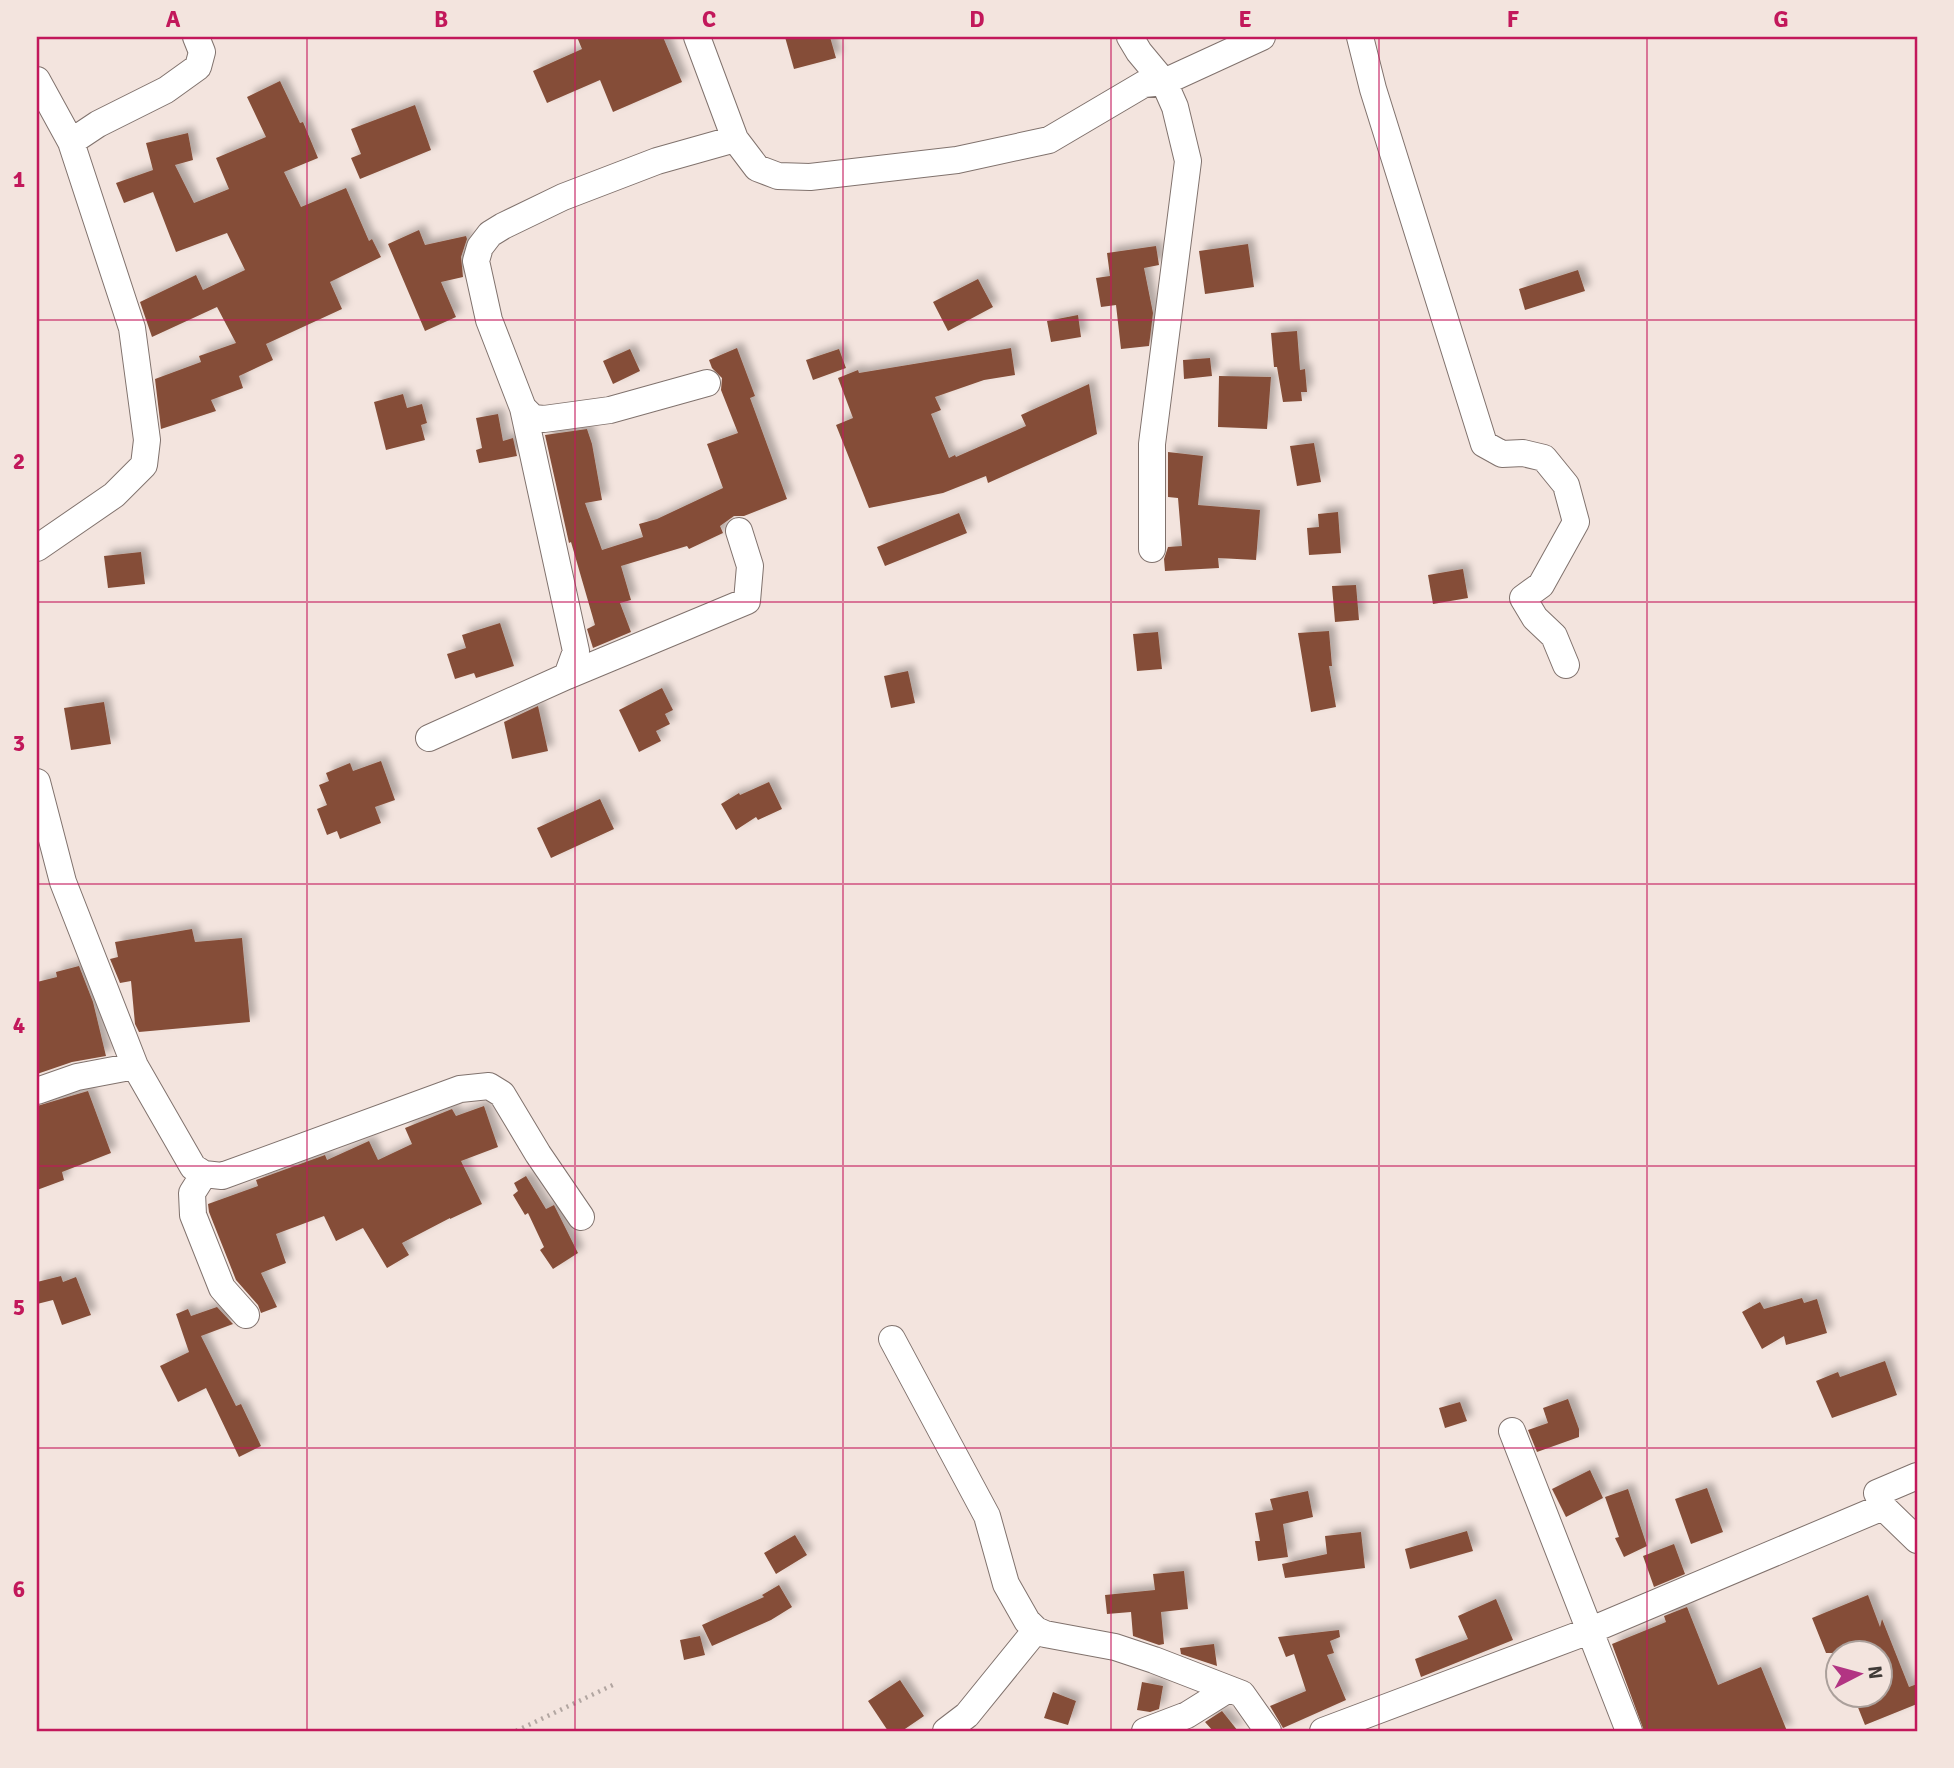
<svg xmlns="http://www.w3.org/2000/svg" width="1954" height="1768" font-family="Signika,sans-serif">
<defs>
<filter id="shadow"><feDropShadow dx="6" dy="-6" stdDeviation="3.5" flood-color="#0004"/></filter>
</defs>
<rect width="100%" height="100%" fill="#f3e4de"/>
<path fill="#854e38" filter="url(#shadow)" d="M 577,37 L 663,37 L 682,82 L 613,112 L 600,80 L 547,103 L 533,71 L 582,49 Z
M 785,37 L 830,37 L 836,58 L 794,69 Z
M 280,81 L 300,123 L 303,122 L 318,158 L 284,172 L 301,207 L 346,188 L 369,241 L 372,239 L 381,257 L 330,282 L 342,309 L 266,344 L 273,360 L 239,376 L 243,388 L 211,400 L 216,411 L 161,429 L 155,379 L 201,362 L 199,356 L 236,343 L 217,307 L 152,337 L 140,302 L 196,275 L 203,290 L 245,270 L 227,233 L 176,252 L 153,192 L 124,203 L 116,183 L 153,170 L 146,143 L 188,133 L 193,160 L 175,165 L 194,203 L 229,189 L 216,158 L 266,137 L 247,97 Z
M 415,105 L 431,150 L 360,179 L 351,158 L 361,154 L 351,129 Z
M 419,230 L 425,245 L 466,236 L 467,239 L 461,257 L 463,277 L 441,282 L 456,317 L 425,331 L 388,244 Z
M 1248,244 L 1254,287 L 1205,294 L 1199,251 Z
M 1156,246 L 1159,265 L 1144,268 L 1153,313 L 1149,346 L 1121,349 L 1116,305 L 1101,307 L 1096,278 L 1110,276 L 1107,253 Z
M 1578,270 L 1585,291 L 1525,310 L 1519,289 Z
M 978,279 L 993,307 L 948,331 L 933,302 Z
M 1078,315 L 1081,337 L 1051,342 L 1047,321 Z
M 1297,331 L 1300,370 L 1305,369 L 1307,392 L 1301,392 L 1302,401 L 1283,402 L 1277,367 L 1274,367 L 1271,333 Z
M 737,348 L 755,396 L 750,398 L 787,499 L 744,516 L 734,516 L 720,526 L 723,533 L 689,549 L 687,546 L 621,566 L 631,600 L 620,603 L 631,632 L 593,648 L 587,629 L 595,625 L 571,542 L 569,543 L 545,435 L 587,429 L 592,444 L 602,500 L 585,503 L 602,550 L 643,537 L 639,524 L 657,519 L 723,488 L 707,444 L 738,433 L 721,390 L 722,378 L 712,368 L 709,360 Z
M 1011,348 L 1015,375 L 984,380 L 935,397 L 941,410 L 931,414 L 949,458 L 955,455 L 956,457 L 1026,426 L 1021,415 L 1089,384 L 1097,434 L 988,483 L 986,476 L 943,493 L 869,508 L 836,425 L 853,418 L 838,378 L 858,370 L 859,373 Z
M 630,349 L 640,371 L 613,384 L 603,361 Z
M 839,349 L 846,368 L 813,380 L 806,360 Z
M 1210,358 L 1212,376 L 1184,379 L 1183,360 Z
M 1219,376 L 1271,377 L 1267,429 L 1218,427 Z
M 403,394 L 407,408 L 422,404 L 427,423 L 421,425 L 425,440 L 386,450 L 374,402 Z
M 498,414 L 503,441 L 513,438 L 517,456 L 479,463 L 476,450 L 482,448 L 476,418 Z
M 1314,443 L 1321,482 L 1297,486 L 1290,446 Z
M 1168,452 L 1203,456 L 1198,505 L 1260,510 L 1256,560 L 1218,558 L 1219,568 L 1165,571 L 1164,559 L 1168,547 L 1182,546 L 1178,498 L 1168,497 Z
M 1338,512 L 1341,553 L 1309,555 L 1307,528 L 1319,527 L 1318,514 Z
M 959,513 L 967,533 L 885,566 L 877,547 Z
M 141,552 L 145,584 L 108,588 L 104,556 Z
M 1463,569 L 1468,598 L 1433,604 L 1428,575 Z
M 1356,585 L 1359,620 L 1335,622 L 1332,586 Z
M 500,623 L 514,666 L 476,678 L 474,673 L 455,679 L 447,654 L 466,648 L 462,635 Z
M 1329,631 L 1332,666 L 1329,666 L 1336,707 L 1311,712 L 1298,633 Z
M 1158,632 L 1162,669 L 1137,671 L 1133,634 Z
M 908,671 L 915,703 L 891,708 L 884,676 Z
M 662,688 L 673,710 L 665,714 L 670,724 L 656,731 L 661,741 L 639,752 L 619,710 Z
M 104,702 L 111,744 L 71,750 L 64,708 Z
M 538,706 L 548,751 L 512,759 L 504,722 Z
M 381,761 L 395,800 L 375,807 L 381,823 L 340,839 L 337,831 L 327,835 L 317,809 L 327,805 L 319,785 L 329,781 L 326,773 L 350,763 L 353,771 Z
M 769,782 L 782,809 L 758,820 L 756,817 L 736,830 L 721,804 L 739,793 L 740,795 Z
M 600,799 L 614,829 L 551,858 L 537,828 Z
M 192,929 L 195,942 L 242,938 L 250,1022 L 139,1032 L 135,1024 L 131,981 L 120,983 L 110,959 L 118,957 L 115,942 Z
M 79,966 L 93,1002 L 106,1056 L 72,1062 L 37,1074 L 37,982 L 57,977 L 56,972 Z
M 88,1091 L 111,1153 L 62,1172 L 64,1180 L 37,1190 L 37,1106 Z
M 484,1106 L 498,1147 L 461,1161 L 482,1204 L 450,1219 L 450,1218 L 402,1243 L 409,1255 L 387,1268 L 363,1228 L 336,1241 L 324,1216 L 276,1234 L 286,1263 L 261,1273 L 277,1307 L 261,1313 L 258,1305 L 236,1280 L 209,1212 L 208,1204 L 258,1186 L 256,1180 L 325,1155 L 327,1160 L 369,1141 L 378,1160 L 412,1144 L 405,1128 L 452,1109 L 456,1116 Z
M 526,1176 L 546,1209 L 554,1205 L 578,1253 L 553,1269 L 540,1250 L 544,1247 L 528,1213 L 525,1215 L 513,1195 L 518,1191 L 514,1183 Z
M 61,1276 L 63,1282 L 76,1277 L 91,1315 L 62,1325 L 53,1300 L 37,1304 L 37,1282 Z
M 1802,1298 L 1804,1303 L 1817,1299 L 1827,1333 L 1786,1345 L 1784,1336 L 1762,1349 L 1742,1312 L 1760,1302 L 1764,1309 Z
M 217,1307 L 233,1324 L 201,1336 L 236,1406 L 241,1404 L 261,1446 L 239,1457 L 206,1388 L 178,1402 L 160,1366 L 189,1352 L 176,1314 L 188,1309 L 191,1316 Z
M 1885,1361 L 1897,1395 L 1832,1418 L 1816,1381 L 1838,1372 L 1840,1377 Z
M 1568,1399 L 1579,1429 L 1579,1437 L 1537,1452 L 1528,1430 L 1548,1423 L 1543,1408 Z
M 1460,1402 L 1467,1421 L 1445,1428 L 1439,1408 Z
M 1590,1470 L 1603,1498 L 1566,1517 L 1552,1489 Z
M 1707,1488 L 1723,1532 L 1691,1544 L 1675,1499 Z
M 1628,1489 L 1647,1546 L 1624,1557 L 1615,1538 L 1619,1537 L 1605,1497 Z
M 1308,1491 L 1313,1517 L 1283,1524 L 1288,1557 L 1258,1561 L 1255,1541 L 1260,1541 L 1255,1513 L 1273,1510 L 1270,1499 Z
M 1467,1531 L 1473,1551 L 1410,1569 L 1405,1549 Z
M 1361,1532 L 1365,1568 L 1285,1578 L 1282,1564 L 1327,1554 L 1325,1536 Z
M 795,1535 L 807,1555 L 776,1574 L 764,1553 Z
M 1674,1544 L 1685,1574 L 1654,1587 L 1643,1556 Z
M 1184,1571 L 1188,1609 L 1161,1612 L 1164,1644 L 1159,1645 L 1133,1636 L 1131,1612 L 1107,1614 L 1105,1595 L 1155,1590 L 1153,1574 Z
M 779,1585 L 792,1607 L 771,1620 L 712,1646 L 702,1625 L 764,1597 L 762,1595 Z
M 1868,1595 L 1880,1627 L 1882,1619 L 1909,1687 L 1917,1684 L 1917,1704 L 1865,1725 L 1853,1695 L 1880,1695 L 1880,1653 L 1826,1653 L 1812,1618 Z
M 1496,1599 L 1513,1640 L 1421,1677 L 1415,1659 L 1468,1639 L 1458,1616 Z
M 1687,1607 L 1718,1685 L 1761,1667 L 1787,1731 L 1644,1731 L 1612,1644 L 1666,1622 L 1664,1616 Z
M 1339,1630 L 1340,1637 L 1330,1641 L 1334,1653 L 1327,1655 L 1346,1700 L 1283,1728 L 1270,1706 L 1306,1691 L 1294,1654 L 1286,1657 L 1278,1637 Z
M 700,1636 L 705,1655 L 684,1660 L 680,1640 Z
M 1214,1644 L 1217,1666 L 1181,1654 L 1180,1648 Z
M 900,1680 L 924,1716 L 902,1731 L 888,1731 L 868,1701 Z
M 1142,1682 L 1163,1686 L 1159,1709 L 1150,1712 L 1137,1710 Z
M 1053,1692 L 1076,1701 L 1068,1725 L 1044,1718 Z
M 1222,1711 L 1238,1731 L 1213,1731 L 1205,1722 Z"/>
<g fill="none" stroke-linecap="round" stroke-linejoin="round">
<defs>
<path id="minor" d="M 697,37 L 735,139 L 757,168 L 778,176 L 810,177 L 957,160 L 1049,140 L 1144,84 L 1164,82 L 1262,37
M 1130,37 L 1139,52 L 1164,82 L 1175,107 L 1188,161 L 1152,444 L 1152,549
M 1360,37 L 1373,89 L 1484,444 L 1502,454 L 1523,453 L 1544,458 L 1566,485 L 1576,522 L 1541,585 L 1523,598 L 1535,618 L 1554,636 L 1566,665
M 37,80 L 71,142 L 132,328 L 147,440 L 144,465 L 114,495 L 37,548
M 71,142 L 98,124 L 166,90 L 198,67 L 202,52 L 196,37
M 707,383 L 610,410 L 544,419 L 533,418 L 523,408 L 489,320 L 476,261 L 480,247 L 490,234 L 503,226 L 563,197 L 657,161 L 735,139
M 567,676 L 747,601 L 750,566 L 739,531
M 429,738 L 567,676 L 576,651 L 523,408
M 37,782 L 63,882 L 135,1066 L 193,1167 L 204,1174 L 222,1176 L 460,1089 L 489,1086 L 502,1094 L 538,1154 L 581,1217
M 37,1091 L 77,1077 L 135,1066
M 204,1174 L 192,1193 L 193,1215 L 222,1288 L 246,1315
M 892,1339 L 987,1516 L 1006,1584 L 1027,1621 L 1036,1630 L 1045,1634 L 1115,1647 L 1154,1660 L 1242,1694 L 1268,1731
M 1512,1431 L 1629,1731
M 1917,1476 L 1877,1493 L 1883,1507 L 1917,1540
M 946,1731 L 967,1715 L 1036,1630
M 1145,1731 L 1187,1715 L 1227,1690
M 1323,1731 L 1589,1631 L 1883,1507"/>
</defs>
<use href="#minor" stroke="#80726d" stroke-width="28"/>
<path stroke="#b2a6a1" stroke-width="4.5" stroke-dasharray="2 5" stroke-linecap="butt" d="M 516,1731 L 617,1683"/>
<use href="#minor" stroke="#fff" stroke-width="26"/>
</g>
<path fill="none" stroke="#c2185b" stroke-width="2" stroke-opacity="0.55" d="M 307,37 L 307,1731M 575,37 L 575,1731M 843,37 L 843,1731M 1111,37 L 1111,1731M 1379,37 L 1379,1731M 1647,37 L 1647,1731M 37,320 L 1917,320M 37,602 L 1917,602M 37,884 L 1917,884M 37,1166 L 1917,1166M 37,1448 L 1917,1448"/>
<rect width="1954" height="1768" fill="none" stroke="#f3e4de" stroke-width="77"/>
<g transform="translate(1859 1674) rotate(84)"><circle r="33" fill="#f3e4de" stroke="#aba09b" stroke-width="2"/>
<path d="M0-5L12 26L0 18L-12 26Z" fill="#b23483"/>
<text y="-10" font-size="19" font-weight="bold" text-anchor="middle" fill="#3f3a37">N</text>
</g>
<rect x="38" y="38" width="1878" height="1692" fill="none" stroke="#c2185b" stroke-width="2.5"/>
<g font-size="23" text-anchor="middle" font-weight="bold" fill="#c2185b">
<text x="173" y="27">A</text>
<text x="441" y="27">B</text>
<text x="709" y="27">C</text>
<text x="977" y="27">D</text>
<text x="1245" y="27">E</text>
<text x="1513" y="27">F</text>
<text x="1781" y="27">G</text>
<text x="19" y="187">1</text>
<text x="19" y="469">2</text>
<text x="19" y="751">3</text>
<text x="19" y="1033">4</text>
<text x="19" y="1315">5</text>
<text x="19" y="1597">6</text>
</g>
</svg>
